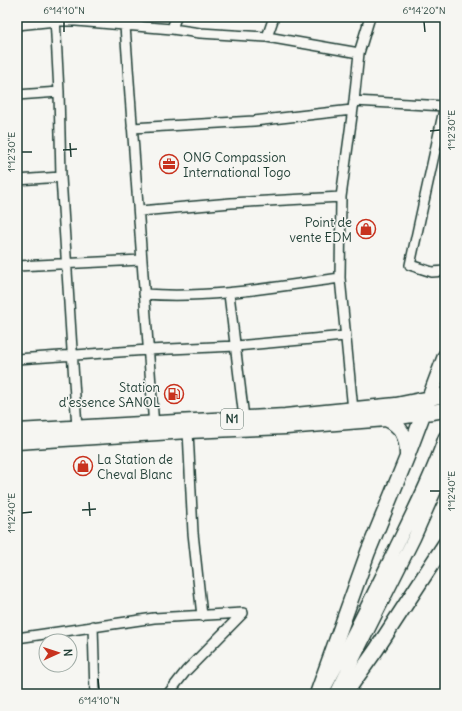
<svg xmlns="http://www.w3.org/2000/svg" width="462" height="711" font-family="Delius,sans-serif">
<rect width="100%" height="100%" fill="#f6f6f2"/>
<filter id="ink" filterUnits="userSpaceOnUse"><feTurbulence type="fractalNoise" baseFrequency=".025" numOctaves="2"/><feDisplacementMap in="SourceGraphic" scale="8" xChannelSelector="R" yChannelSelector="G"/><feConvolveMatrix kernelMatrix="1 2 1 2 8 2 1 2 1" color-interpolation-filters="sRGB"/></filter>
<g filter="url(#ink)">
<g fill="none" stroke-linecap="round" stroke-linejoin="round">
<defs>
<path id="minor" d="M 55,17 L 59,92 L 61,177 L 77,428
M 17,25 L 56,21 L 76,21 L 172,29 L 200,33 L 267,37 L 359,53
M 125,26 L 154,427
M 172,29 L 176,17
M 267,37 L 274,17
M 17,95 L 59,92
M 354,101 L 445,106
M 445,105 L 410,265 L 432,272 L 445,271
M 132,128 L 254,121 L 352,110
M 17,180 L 61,177
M 140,211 L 231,203 L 341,197
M 17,266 L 141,260
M 144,294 C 210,299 275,287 340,278
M 229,294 L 244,418
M 17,359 L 148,350 L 236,346 L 345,336
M 353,410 L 340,278 L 341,197 L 354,101 L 359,53 L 370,17
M 188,431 L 193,533 L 202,616
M 93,626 L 95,694
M 17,638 L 154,618 L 243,613
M 168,694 L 186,671 L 243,613"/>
<path id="major" d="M 322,693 C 348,646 372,597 395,549 C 413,512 432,475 445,437
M 336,694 L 414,538 L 445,468"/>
<path id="highway" d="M 386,419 C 402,426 407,437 407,455
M 17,431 L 285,416 L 396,405 L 445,395
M 17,442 L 188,431 L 286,427 L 386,419 L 445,410
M 317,694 L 368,552 L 407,457 L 445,356
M 345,694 L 376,650 L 445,544"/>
</defs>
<use href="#minor" stroke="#1f3d34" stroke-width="12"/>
<use href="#major" stroke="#1f3d34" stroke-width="15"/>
<use href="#highway" stroke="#1f3d34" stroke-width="17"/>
<use href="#minor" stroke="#f6f6f2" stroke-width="9"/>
<use href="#major" stroke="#f6f6f2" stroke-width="12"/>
<use href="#highway" stroke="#f6f6f2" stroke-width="14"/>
</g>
</g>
<path fill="none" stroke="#1f3d34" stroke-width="1.5" d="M 64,22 L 64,32M 424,22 L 425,32M 430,131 L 440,130M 70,143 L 71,157M 63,150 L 77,149M 22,152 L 32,152M 430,491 L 440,491M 89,502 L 90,516M 82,510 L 96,509M 22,513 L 32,512M 98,679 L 99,689"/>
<defs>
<symbol id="office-ring" viewBox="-11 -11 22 22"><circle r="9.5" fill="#f6f6f2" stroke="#c8321e" stroke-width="1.5"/><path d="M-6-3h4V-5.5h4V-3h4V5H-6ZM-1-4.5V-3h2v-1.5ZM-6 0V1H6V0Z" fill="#c8321e"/></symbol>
<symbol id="shop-ring" viewBox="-11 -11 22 22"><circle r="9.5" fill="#f6f6f2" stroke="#c8321e" stroke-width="1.5"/><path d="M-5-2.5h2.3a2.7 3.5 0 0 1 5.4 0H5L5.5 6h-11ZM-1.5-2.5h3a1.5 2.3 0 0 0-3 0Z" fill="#c8321e"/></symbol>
<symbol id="fuel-ring" viewBox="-11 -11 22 22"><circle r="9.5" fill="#f6f6f2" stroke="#c8321e" stroke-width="1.5"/><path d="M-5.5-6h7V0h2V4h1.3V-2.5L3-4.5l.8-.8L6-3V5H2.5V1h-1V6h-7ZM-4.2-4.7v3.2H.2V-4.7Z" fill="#c8321e"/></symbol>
</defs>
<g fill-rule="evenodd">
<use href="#office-ring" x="158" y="153" width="22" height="22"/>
<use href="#shop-ring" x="355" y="218" width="22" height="22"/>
<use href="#fuel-ring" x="163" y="383" width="22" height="22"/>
<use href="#shop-ring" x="72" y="455" width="22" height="22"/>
</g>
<g text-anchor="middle" stroke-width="3" stroke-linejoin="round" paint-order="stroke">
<rect fill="#f6f6f2" stroke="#60746d" stroke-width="1" x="221" y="409" width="22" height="20" rx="3"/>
<g font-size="12" font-weight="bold" fill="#1f3d34">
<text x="232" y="423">N1</text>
</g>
<g font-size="13" fill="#1f3d34" stroke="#f6f6f2" text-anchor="start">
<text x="183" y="162">ONG Compassion<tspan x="183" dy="15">International Togo</tspan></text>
<text x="352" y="227" text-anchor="end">Point de<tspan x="352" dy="15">vente EDM</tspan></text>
<text x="160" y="392" text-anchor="end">Station<tspan x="160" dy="15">d'essence SANOL</tspan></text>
<text x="97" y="464">La Station de<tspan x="97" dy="15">Cheval Blanc</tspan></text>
</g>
</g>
<rect width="462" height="711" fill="none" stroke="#f6f6f2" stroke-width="44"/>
<g transform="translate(58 653) rotate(87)"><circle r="19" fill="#f6f6f2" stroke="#a0aca6"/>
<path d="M0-3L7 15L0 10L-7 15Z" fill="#c8321e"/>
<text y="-6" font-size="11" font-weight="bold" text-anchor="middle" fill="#1f3d34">N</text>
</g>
<rect x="22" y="22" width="418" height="667" fill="none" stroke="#1f3d34" stroke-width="1.5"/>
<g font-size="10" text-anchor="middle" fill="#1f3d34">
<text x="64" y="14">6°14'10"N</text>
<text x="424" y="14">6°14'20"N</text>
<text transform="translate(451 130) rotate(-90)" y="4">1°12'30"E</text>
<text transform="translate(11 152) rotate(-90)" y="4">1°12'30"E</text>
<text transform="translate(451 491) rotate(-90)" y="4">1°12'40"E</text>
<text transform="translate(11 513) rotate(-90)" y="4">1°12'40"E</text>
<text x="99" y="704">6°14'10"N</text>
</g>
</svg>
